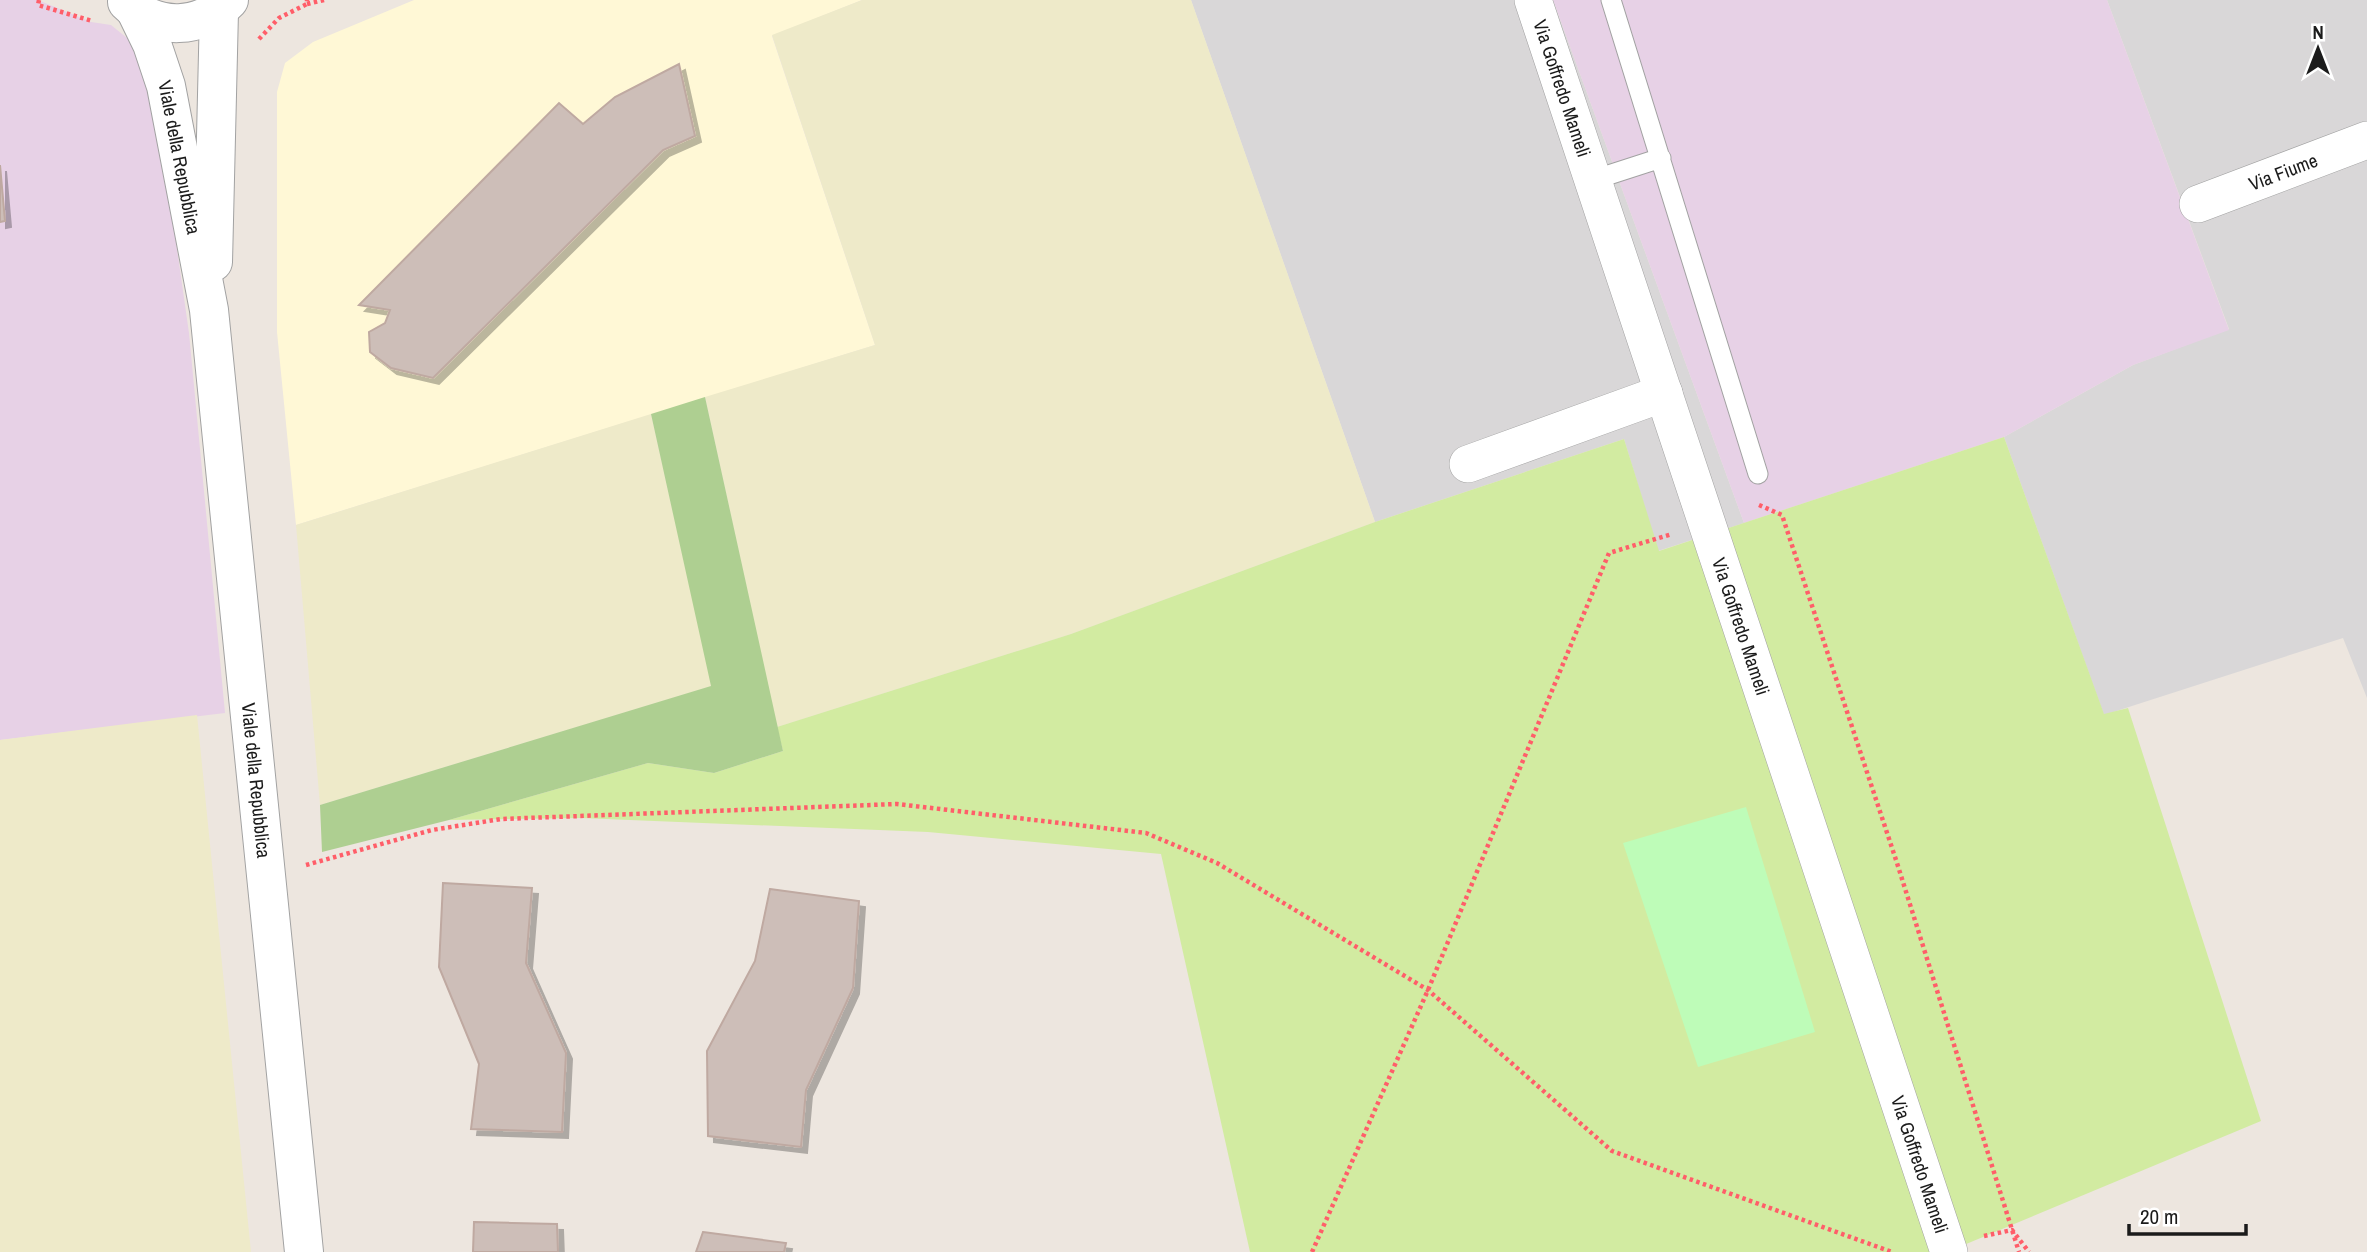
<svg xmlns="http://www.w3.org/2000/svg" width="2367" height="1252" font-family="'Archivo Narrow',sans-serif">
<defs>
<filter id="shadow"><feDropShadow dx="6" dy="6" stdDeviation="0" flood-color="#0004"/></filter>
</defs>
<rect width="100%" height="100%" fill="#ede6df"/>
<path fill="#d9d7d8" d="M 1191,0 L 1553,0 L 1744,523 L 1658,551 L 1624,439 L 1375,522 Z
M 2107,0 L 2367,0 L 2367,698 L 2343,638 L 2104,715 L 2004,437 L 2133,365 L 2229,329 Z"/>
<path fill="#e7d1e6" d="M 0,0 L 38,0 L 91,22 L 111,25 L 132,42 L 155,95 L 189,333 L 225,713 L 0,740 Z
M 1553,0 L 2107,0 L 2229,330 L 2133,365 L 2004,437 L 1744,523 Z"/>
<path fill="#fff8d6" d="M 414,0 L 862,0 L 772,36 L 875,345 L 296,525 L 277,332 L 277,92 L 285,63 L 313,42 Z"/>
<path fill="#eeeac9" d="M 862,0 L 1191,0 L 1375,522 L 1071,634 L 777,727 L 705,397 L 875,345 L 772,35 Z
M 651,414 L 712,686 L 320,805 L 296,525 Z
M 197,715 L 251,1252 L 0,1252 L 0,740 Z"/>
<path fill="#d2eba1" d="M 2004,437 L 2104,714 L 2128,708 L 2261,1121 L 1947,1252 L 1250,1252 L 1161,854 L 928,832 L 581,818 L 449,820 L 648,763 L 714,773 L 783,751 L 777,727 L 1071,634 L 1375,522 L 1624,439 L 1659,551 Z"/>
<path fill="#aecf91" d="M 705,397 L 783,751 L 714,773 L 648,763 L 449,820 L 322,852 L 320,805 L 711,686 L 651,414 Z"/>
<path fill="#befcb8" d="M 1746,807 L 1815,1032 L 1698,1067 L 1623,843 Z"/>
<path fill="#cdbeb8" stroke="#bfa9a1" stroke-width="2" filter="url(#shadow)" d="M 679,64 L 695,136 L 663,150 L 433,378 L 391,368 L 370,352 L 369,332 L 385,323 L 390,310 L 359,305 L 559,103 L 583,124 L 615,97 Z
M 0,165 L 5,221 L 0,222 Z
M 443,883 L 532,888 L 526,963 L 566,1053 L 562,1132 L 471,1129 L 479,1064 L 439,967 Z
M 770,889 L 859,901 L 853,988 L 806,1090 L 801,1147 L 708,1136 L 707,1051 L 755,961 Z
M 474,1222 L 557,1224 L 558,1252 L 473,1252 Z
M 703,1232 L 786,1243 L 784,1252 L 696,1252 Z"/>
<g fill="none" stroke-linecap="round" stroke-linejoin="round">
<defs>
<path id="service" d="M 1611,0 L 1758,474
M 1593,180 L 1661,158"/>
<g id="minor">
<path id="s1" d="M 1533,0 L 1949,1252"/>
<path id="s2" d="M 2198,204 L 2367,140"/>
<path d="M 1468,464 L 1664,393"/>
</g>
<g id="tertiary">
<path d="M 127,2 C 157,32 201,29 229,0"/>
<path id="s3" d="M 135,9 L 152,44 L 166,86 L 209,310 L 304,1252"/>
<path d="M 213,262 L 219,11"/>
</g>
</defs>
<use href="#service" stroke="#a2a2a2" stroke-width="21"/>
<use href="#minor" stroke="#a2a2a2" stroke-width="38"/>
<use href="#tertiary" stroke="#a2a2a2" stroke-width="40"/>
<path stroke="#ff5e69" stroke-width="4.5" stroke-dasharray="3.5 3.5" stroke-linecap="butt" d="M 39,0 L 38,5 L 92,21
M 307,4 L 324,0
M 259,39 L 279,18 L 307,4 L 307,0
M 1759,505 L 1782,515 L 1897,863 L 2019,1252
M 306,865 L 432,830 L 501,819 L 897,804 L 1146,833 L 1217,863 L 1428,990 L 1612,1151 L 1892,1252
M 1984,1236 L 2012,1230 L 2029,1252
M 1312,1252 L 1428,990 L 1609,553 L 1672,534"/>
<use href="#service" stroke="#fff" stroke-width="19"/>
<use href="#minor" stroke="#fff" stroke-width="37"/>
<use href="#tertiary" stroke="#fff" stroke-width="38"/>
</g>
<g text-anchor="middle" stroke-width="6" stroke-linejoin="round" paint-order="stroke">
<g font-size="19" fill="#1b1b1b" stroke="#fff">
<text dy="7" stroke="none"><textPath href="#s1" startOffset="93">Via Goffredo Mameli</textPath></text>
<text dy="7" stroke="none"><textPath href="#s3" startOffset="156">Viale della Repubblica</textPath></text>
<text dy="7" stroke="none"><textPath href="#s2" startOffset="91">Via Fiume</textPath></text>
<text dy="7" stroke="none"><textPath href="#s1" startOffset="660">Via Goffredo Mameli</textPath></text>
<text dy="7" stroke="none"><textPath href="#s3" startOffset="784">Viale della Repubblica</textPath></text>
<text dy="7" stroke="none"><textPath href="#s1" startOffset="1227">Via Goffredo Mameli</textPath></text>
</g>
</g>
<g transform="translate(2318 49)" stroke="#ffffff" stroke-width="5" paint-order="stroke">
<path d="M0-5L12 26L0 18L-12 26Z" fill="#1b1b1b"/>
<text y="-10" font-size="19" font-weight="bold" text-anchor="middle" fill="#1b1b1b">N</text>
</g>
<path d="M2129 1224v10h117v-10" fill="none" stroke="#1b1b1b" stroke-width="3.5"/>
<text x="2140" y="1224" font-size="21" fill="#1b1b1b" stroke="#ffffff" stroke-width="5" paint-order="stroke">20 m</text>
</svg>
